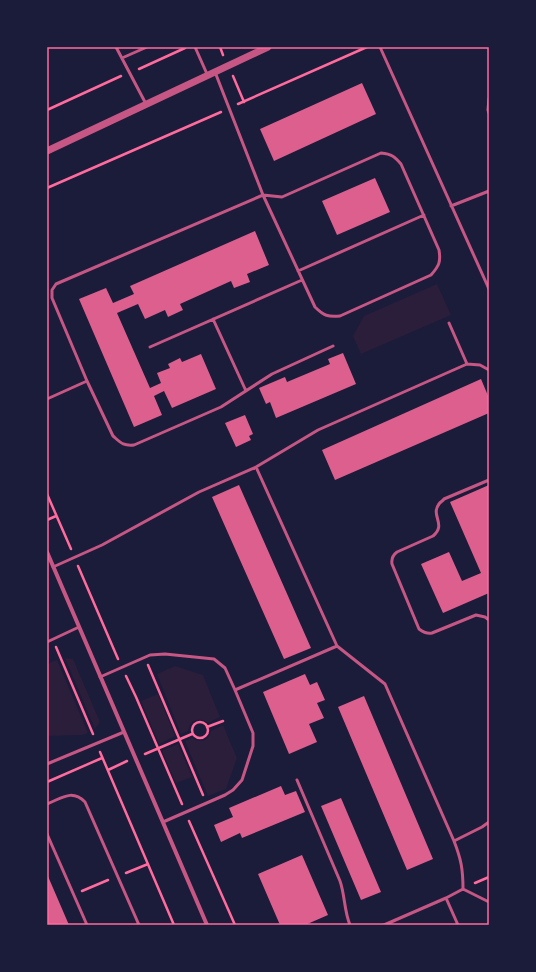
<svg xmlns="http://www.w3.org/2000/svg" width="536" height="972" font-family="'PT Serif',serif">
<rect width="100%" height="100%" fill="#1b1b3a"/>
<path fill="#2a1e3b" d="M 437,284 L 451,315 L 361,354 L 353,336 L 364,316 Z
M 65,658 L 73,659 L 100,722 L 95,729 Z
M 57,660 L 88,733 L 82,735 L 47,736 L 47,666 L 51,662 Z
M 175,666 L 203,675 L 220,717 L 208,723 C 199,716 190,720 188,731 L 181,734 L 157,674 Z
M 158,694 L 175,736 L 159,744 L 141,701 Z
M 223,725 L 237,758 L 226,789 L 208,796 L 185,741 L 192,738 C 200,744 209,741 211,731 Z
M 178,744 L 192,777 L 176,783 L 162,751 Z"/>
<path fill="#dd5f8e" d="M 362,83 L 376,114 L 274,161 L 260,129 Z
M 375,178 L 390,212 L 337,235 L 322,201 Z
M 255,231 L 269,265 L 247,274 L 250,282 L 234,288 L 231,281 L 180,304 L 183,310 L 168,317 L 165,310 L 145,319 L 138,304 L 117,313 L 150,388 L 161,383 L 157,373 L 170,368 L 168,364 L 180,358 L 182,362 L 201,354 L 216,389 L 172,408 L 164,391 L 154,396 L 162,415 L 134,427 L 79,299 L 106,288 L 113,303 L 134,294 L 130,286 Z
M 343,353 L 356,384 L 276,418 L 270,402 L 266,404 L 259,388 L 285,377 L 287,382 L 330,364 L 328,359 Z
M 481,379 L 489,398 L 489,413 L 335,480 L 322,450 Z
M 245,415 L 253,434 L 249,436 L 251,440 L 236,447 L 225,423 Z
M 239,485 L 311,648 L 284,659 L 212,497 Z
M 489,485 L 489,593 L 443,613 L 421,564 L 449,552 L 462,581 L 481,573 L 450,502 Z
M 305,674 L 310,685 L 317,682 L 325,700 L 317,703 L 324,718 L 309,724 L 317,742 L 289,754 L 263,692 Z
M 364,696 L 433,859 L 407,870 L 338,707 Z
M 281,786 L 285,795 L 296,791 L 305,812 L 242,838 L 240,833 L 221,842 L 214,825 L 233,817 L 229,808 Z
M 341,798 L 381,892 L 361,900 L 321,806 Z
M 302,855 L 328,915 L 305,925 L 280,925 L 258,874 Z
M 47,874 L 69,925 L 47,925 Z"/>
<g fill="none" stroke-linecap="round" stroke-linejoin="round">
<path stroke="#ff6b9d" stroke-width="2.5" d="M 220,47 L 223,55
M 139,69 L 185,48
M 233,76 L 244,102
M 238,104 L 367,47
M 47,110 L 121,76
M 47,188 L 221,112
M 47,494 L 71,549
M 47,520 L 56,516
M 78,566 L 118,659
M 56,647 L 93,734
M 148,665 L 203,795
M 126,676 L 136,697 L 182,804
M192 730a8 8 0 1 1 16 0a8 8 0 1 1-16 0Z
M 207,727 L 223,721
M 100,752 L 174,925
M 145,754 L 192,734
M 108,770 L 127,761
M 47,782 L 102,758
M 189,821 L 235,925
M 126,873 L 148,864
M 475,883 L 489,877
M 82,891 L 108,880"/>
<path stroke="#c65784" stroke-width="3" d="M 116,47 L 146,104
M 195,47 L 207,74
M 380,47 L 489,289
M 122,58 L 147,47
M 215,72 L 263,195 L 315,307 C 324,316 328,317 340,316 L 431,275 C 439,266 441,262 439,250 L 401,164 C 395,157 392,154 381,153 L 282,197 L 263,195 L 56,284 L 52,290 L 52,298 L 87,381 L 113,436 C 121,443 123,446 134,445 L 221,407 L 272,374 L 333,346
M 489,99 L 488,110 L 489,113
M 451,206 L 489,191
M 298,271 L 424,215
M 213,319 L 246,391
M 449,323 L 467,364
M 150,347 L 302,280
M 47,399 L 87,381
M 256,467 L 337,646 L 385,684 L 454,841 C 461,859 463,869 463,889
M 489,480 L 444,499 C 443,501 440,502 439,504 C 430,516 447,524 433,536 L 397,552 C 393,555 391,558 392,564 L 419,629 C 423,632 427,634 432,633 L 476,615 L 485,617 L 489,620
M 53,567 L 102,545 L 199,492 L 256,467 L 318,430 L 467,364 L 480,365 L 489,370
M 47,642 L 79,627
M 100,677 L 150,655 L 165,654 L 214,659 L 225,668 L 235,690 L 253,733 L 253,746 L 242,780 L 233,790 L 225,795 L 163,822
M 235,690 L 337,646
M 47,764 L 124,732
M 297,780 L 340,881 C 345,895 344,911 350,925
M 47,804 C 62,798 72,789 85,802 L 139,925
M 47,834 L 87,925
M 454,841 L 482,827 L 489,822
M 463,889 L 489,902
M 446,898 L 458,925
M 384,925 L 446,898 L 463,889"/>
<path stroke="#c65784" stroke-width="4" d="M 47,552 L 207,925"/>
<path stroke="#c65784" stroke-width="7" d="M 47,151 L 268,47"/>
</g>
<rect width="536" height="972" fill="none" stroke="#1b1b3a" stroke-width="96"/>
<rect x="48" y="48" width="440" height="876" fill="none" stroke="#ff6b9d" stroke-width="1.5"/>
</svg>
